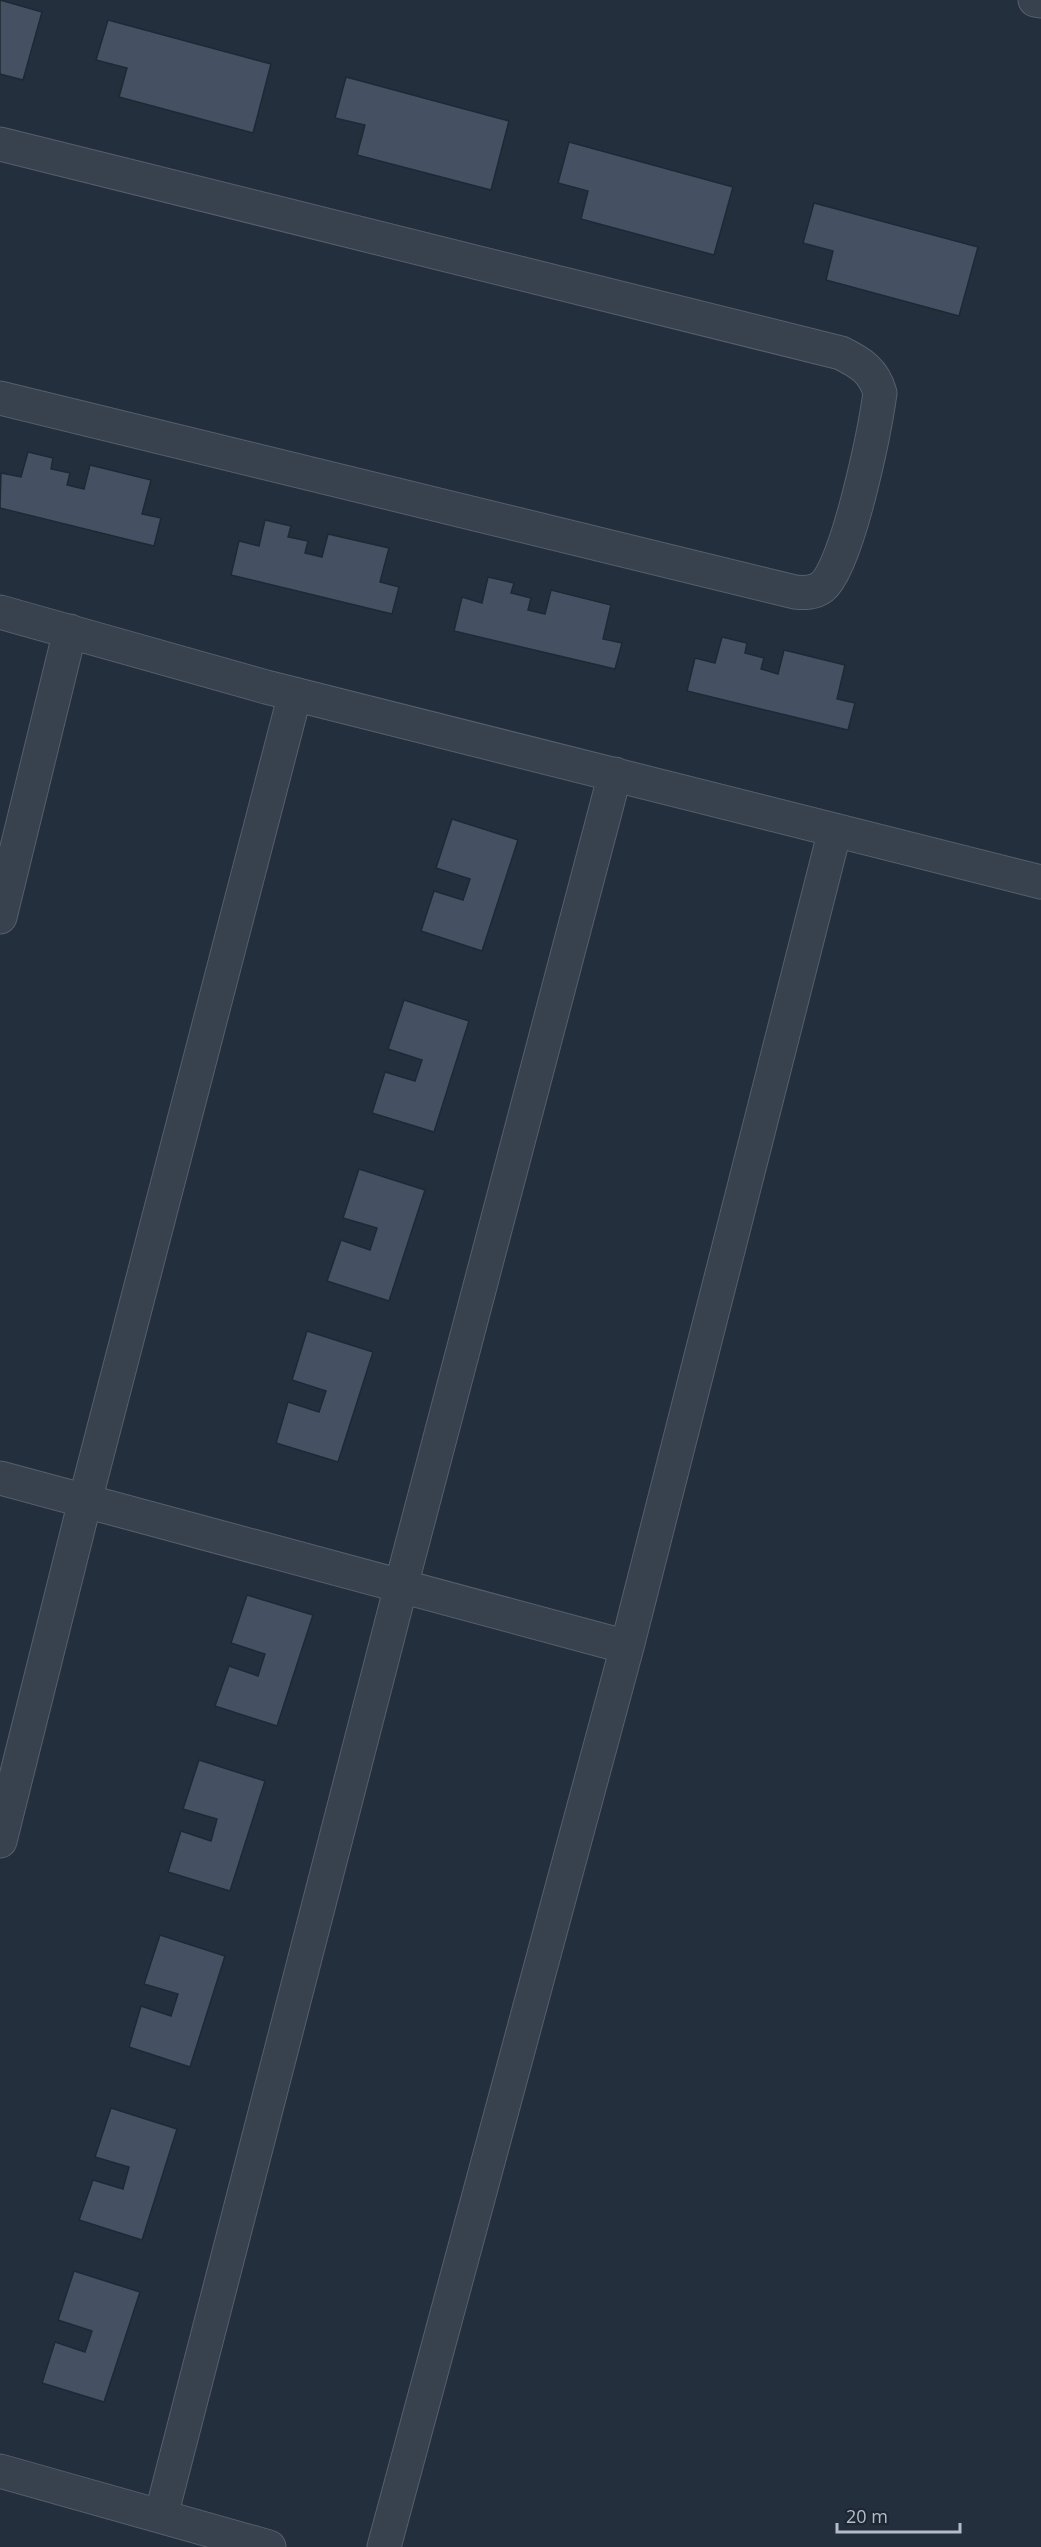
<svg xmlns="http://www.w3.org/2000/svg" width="1041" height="2547" font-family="'Open Sans',sans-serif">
<rect width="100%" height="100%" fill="#242f3e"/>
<path fill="#455162" stroke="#1f2835" stroke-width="1.5" d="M 0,0 L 42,12 L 23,80 L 0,74 Z
M 108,20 L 271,64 L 253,133 L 119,97 L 127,68 L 96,60 Z
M 346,77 L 509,121 L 491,190 L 357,155 L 365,125 L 335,118 Z
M 569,142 L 733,187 L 714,255 L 581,219 L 588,191 L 558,183 Z
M 814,203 L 978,247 L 959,316 L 826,280 L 833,251 L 803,243 Z
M 28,452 L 53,458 L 51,469 L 70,473 L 67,485 L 84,489 L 90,465 L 151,480 L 142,514 L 161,518 L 154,546 L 0,508 L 1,473 L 21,477 Z
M 265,520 L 291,526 L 288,537 L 308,541 L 305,553 L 322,557 L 328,534 L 389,548 L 380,582 L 399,587 L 392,614 L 231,575 L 239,541 L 259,546 Z
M 488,577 L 514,583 L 511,593 L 531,598 L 528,610 L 545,614 L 551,590 L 611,605 L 603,639 L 622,643 L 615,669 L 454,631 L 462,597 L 482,603 Z
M 722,637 L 747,643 L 745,653 L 764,658 L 761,669 L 778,674 L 784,650 L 845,665 L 837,699 L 855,703 L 848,730 L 687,691 L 695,658 L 715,663 Z
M 452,819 L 518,840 L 482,951 L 421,931 L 434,891 L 463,900 L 470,879 L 436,868 Z
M 404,1000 L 469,1021 L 434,1132 L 372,1113 L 385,1072 L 415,1081 L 422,1060 L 388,1049 Z
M 359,1169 L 425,1190 L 389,1301 L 327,1281 L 341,1240 L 370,1250 L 377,1228 L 343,1218 Z
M 307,1331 L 373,1352 L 338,1462 L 276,1443 L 288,1402 L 319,1412 L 326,1391 L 292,1380 Z
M 247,1595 L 313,1615 L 277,1726 L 215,1706 L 229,1666 L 258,1676 L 265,1654 L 231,1643 Z
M 199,1760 L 265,1781 L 230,1891 L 168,1872 L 181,1831 L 211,1841 L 217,1819 L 183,1809 Z
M 160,1935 L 225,1956 L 190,2067 L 129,2047 L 141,2006 L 171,2016 L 178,1994 L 144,1984 Z
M 111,2108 L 177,2129 L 142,2240 L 79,2220 L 93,2180 L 123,2189 L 129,2167 L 95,2157 Z
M 74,2271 L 140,2292 L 104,2402 L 42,2383 L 55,2342 L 85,2352 L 92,2331 L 58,2320 Z"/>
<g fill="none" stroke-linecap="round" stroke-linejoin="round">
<defs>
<path id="street" d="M 1035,0 L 1041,1
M 0,144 L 841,353 C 861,363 874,371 880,393 C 875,429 848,566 822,587 C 814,593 805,593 795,592 L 0,398
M 0,612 L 266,687 L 1041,882
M 0,917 L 70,631
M 0,1478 L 627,1647
M 0,1841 L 85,1501 L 295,694
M 0,2471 L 269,2547
M 161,2516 L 401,1586 L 615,774
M 384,2547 L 627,1647 L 835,830"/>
</defs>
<use href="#street" stroke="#565f6c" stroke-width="35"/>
<use href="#street" stroke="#38414e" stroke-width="33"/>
</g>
<path d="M837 2523v9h123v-9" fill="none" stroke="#b4bcc9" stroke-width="3"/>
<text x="846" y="2523" font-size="18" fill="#b4bcc9" stroke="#1d2633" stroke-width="4.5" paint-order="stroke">20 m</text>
</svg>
